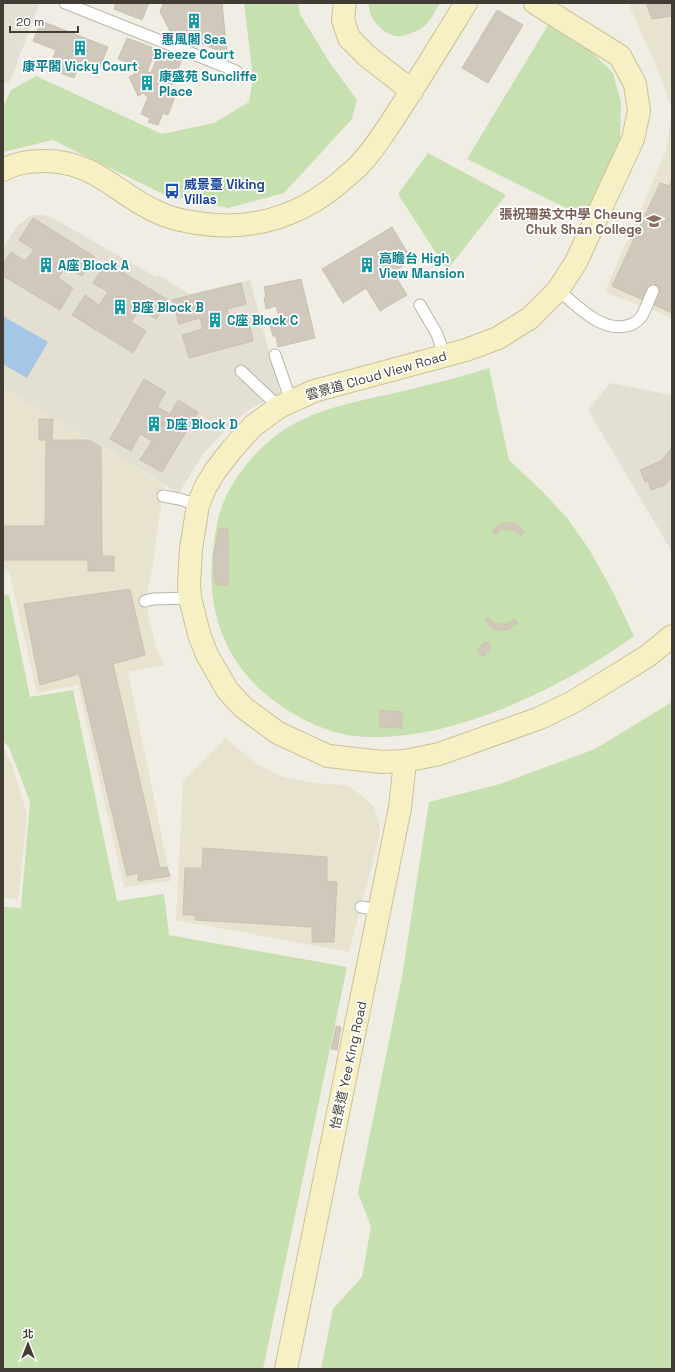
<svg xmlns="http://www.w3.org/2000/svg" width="675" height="1372" font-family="'Space Grotesk','Noto Sans TC',sans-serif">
<rect width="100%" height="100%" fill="#f0ede4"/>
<path fill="#e3dfd2" d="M 3,3 L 35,3 L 39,5 L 9,84 L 4,82 L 3,83 Z
M 36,215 L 43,215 L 51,217 L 156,277 L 158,275 L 189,294 L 250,280 L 280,393 L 247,411 L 224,432 L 203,454 L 179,493 L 3,388 L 3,248 L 17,226 L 28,217 Z
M 610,383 L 672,395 L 672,552 L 588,410 Z"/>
<path fill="#e8e3cf" d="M 628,3 L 672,3 L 672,109 L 658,70 Z
M 672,110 L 672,318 L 605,292 L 666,151 Z
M 3,388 L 164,485 L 152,570 L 145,601 L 156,647 L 165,665 L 128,672 L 171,881 L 124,887 L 78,685 L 37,693 L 9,571 L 3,571 Z
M 225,738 L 257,764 L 283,777 L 312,783 L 346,785 L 358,793 L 374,807 L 379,822 L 380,835 L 349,952 L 176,920 L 183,781 Z
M 3,746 L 12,765 L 27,814 L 18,900 L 3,898 Z"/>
<path fill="#c6e0b0" d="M 244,3 L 298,3 L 300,14 L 330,63 L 357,100 L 352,119 L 284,193 L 228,208 L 163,194 L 53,140 L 3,152 L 3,107 L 11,90 L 36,76 L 162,134 L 214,123 L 249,102 L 253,77 Z
M 369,3 L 440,3 C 435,11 430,23 422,28 C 417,31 407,35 402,36 C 386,39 367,18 369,3 Z
M 548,25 L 588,48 L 613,73 L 621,103 L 620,141 L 584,217 L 467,159 Z
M 428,153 L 506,195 L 447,270 L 398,194 Z
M 489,368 L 509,460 L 542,491 L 567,518 L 589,549 L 613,592 L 634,636 C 562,689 438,749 347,735 C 326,731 305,721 287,710 C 227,672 203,612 214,543 C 215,535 216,527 218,520 C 225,488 249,457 274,437 C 308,410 354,402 395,393 C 427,385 458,378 489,368 Z
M 3,594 L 9,595 L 30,697 L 73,690 L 117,901 L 164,894 L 169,935 L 347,967 L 263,1369 L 3,1369 L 3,907 L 21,908 L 30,802 L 9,747 L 3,741 Z
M 672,702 L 672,1369 L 321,1369 L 333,1309 L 362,1277 L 371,1227 L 358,1193 L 402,977 L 429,802 L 500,784 L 595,749 Z"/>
<path fill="#a5c6e7" d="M 3,316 L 48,342 L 27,378 L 3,364 Z"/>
<path fill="#d0c9bb" stroke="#cac2af" d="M 116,3 L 149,3 L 142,20 L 114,9 Z
M 163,3 L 222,3 L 227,54 L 170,31 L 160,12 Z
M 646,3 L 672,3 L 672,16 L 652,19 Z
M 497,10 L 523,25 L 488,83 L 462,68 Z
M 41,21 L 108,47 L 100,67 L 81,60 L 74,78 L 49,69 L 56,50 L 33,41 Z
M 127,38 L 156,49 L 147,72 L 151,73 L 160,50 L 164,52 L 164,50 L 183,56 L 172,85 L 162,81 L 159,88 L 176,94 L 168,115 L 163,113 L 158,125 L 148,122 L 150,118 L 141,114 L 148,97 L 146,96 L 144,93 L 138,96 L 129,77 L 135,74 L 134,72 L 136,66 L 118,59 Z
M 672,178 L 672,313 L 612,286 L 660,183 L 669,186 Z
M 33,218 L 95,257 L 82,276 L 66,267 L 58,278 L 73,288 L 60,310 L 3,276 L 3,264 L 11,252 L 25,261 L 34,250 L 19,240 Z
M 392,227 L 412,260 L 393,272 L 407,295 L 380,311 L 366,288 L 343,303 L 322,269 Z
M 106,262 L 168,300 L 156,319 L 140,309 L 131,322 L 146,331 L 133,353 L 72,315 L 85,295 L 99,305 L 108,292 L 93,283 Z
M 301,279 L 315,338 L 278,347 L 276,336 L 273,336 L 270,326 L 281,323 L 276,306 L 266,309 L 264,298 L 266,297 L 264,287 Z
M 241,283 L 246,304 L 227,309 L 231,322 L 248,317 L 253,341 L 189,358 L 182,335 L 203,329 L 200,318 L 179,324 L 172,300 Z
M 144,379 L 166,392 L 157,407 L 170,414 L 178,400 L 198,412 L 162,472 L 140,460 L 152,441 L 140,434 L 131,451 L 110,439 Z
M 39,419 L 53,419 L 52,440 L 90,440 L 101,447 L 102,556 L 114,556 L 114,571 L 88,571 L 88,560 L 3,560 L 3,526 L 45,526 L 46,440 L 39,440 Z
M 672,447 L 672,477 L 665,485 L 651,490 L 648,481 L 645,482 L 640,470 L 661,461 Z
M 501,523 L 515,523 L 524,532 L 521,536 L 514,530 L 501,529 L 496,535 L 492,531 Z
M 219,529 L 228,529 L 228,586 L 216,584 L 214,577 L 214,553 Z
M 130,589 L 145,655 L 113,664 L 160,868 L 167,867 L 170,876 L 138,881 L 138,873 L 127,876 L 79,674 L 40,685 L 24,604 Z
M 488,617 L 495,624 L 508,624 L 514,619 L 517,623 L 508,630 L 494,630 L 485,621 Z
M 486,641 L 492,648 L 483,657 L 477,650 Z
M 380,710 L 402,712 L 402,728 L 380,727 Z
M 203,848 L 327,857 L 327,881 L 337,882 L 334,942 L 312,942 L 312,927 L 195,920 L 195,915 L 183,915 L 185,868 L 202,868 Z
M 336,1026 L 341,1027 L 337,1050 L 331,1049 Z"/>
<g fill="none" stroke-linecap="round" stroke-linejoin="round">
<defs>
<path id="lane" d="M 65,3 L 236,71
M 558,290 C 576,304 600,332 626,326 C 632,325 637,322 641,317 C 646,309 649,299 653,291
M 420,305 L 437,334 L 444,355
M 275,355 L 291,401
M 241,371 L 279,407
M 163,496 L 179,499 L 198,505
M 145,601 L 153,599 L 190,598
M 361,907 L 379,910"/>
<path id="secondary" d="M 345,3 L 343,20 L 349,38 L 367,56 L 412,91
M 535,3 L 620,56 L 635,84 L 639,111 L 633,139 L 576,262 L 558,290 L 530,318 L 498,338 L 466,350 L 314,391 L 279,407 L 253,426 L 233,448 L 215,471 L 205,488 L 198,505 L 191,549 L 189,584 L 190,598 L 199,634 L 207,655 L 228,691 L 244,708 L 278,733 L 328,756 L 382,762 L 405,761 L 439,754 L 540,718 L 573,702 L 622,672 L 649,655 L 672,636
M 3,170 C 15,163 30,161 44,161 C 96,161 115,193 157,212 C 169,218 183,221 197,223 C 254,232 305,215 347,176 C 352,172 358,167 362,162 C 374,149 384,133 394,118 C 419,80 442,42 466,3
M 286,1369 L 400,808 L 405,761"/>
</defs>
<use href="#lane" stroke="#bab5a8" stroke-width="13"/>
<use href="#secondary" stroke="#cbc297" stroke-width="24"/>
<use href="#lane" stroke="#fff" stroke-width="11"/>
<use href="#secondary" stroke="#f8f0c5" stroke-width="22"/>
</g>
<defs>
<symbol id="building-bare" viewBox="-9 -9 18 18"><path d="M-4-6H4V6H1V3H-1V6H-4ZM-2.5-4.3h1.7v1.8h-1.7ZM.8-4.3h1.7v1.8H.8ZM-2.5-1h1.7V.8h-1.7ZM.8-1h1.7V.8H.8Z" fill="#0f9aa8" stroke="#fff" stroke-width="2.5" paint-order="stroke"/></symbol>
<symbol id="bus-bare" viewBox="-9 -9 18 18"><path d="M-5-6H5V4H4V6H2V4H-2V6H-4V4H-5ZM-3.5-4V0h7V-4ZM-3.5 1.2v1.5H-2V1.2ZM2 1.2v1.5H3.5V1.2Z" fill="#1a4fb4" stroke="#fff" stroke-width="2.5" paint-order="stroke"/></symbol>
<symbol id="school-bare" viewBox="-9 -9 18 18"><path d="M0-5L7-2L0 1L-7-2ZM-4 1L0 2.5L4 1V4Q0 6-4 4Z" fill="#8d6e63" stroke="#fff" stroke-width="2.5" paint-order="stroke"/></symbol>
</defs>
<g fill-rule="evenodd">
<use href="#building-bare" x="183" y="10" width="22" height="22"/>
<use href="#building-bare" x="69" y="37" width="22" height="22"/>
<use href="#building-bare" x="136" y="72" width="22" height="22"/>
<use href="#bus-bare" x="161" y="180" width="22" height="22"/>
<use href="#school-bare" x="643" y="210" width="22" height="22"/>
<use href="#building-bare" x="35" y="254" width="22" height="22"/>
<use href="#building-bare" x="356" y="254" width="22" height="22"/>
<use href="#building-bare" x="109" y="296" width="22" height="22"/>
<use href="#building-bare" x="204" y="309" width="22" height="22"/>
<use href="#building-bare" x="143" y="413" width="22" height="22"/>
</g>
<g text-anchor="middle" stroke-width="3.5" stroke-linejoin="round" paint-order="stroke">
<g font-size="13" font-weight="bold" fill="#0d838f" stroke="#fff" text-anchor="start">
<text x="194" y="44" text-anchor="middle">惠風閣 Sea<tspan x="194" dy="15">Breeze Court</tspan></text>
<text x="80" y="71" text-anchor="middle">康平閣 Vicky Court</text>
<text x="159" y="81">康盛苑 Suncliffe<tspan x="159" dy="15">Place</tspan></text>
<text x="379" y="263">高瞻台 High<tspan x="379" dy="15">View Mansion</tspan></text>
<text x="58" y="270">A座 Block A</text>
<text x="132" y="312">B座 Block B</text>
<text x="227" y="325">C座 Block C</text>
<text x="166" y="429">D座 Block D</text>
</g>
<g font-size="13" font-weight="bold" fill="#164399" stroke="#fff" text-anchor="start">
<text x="184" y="189">威景臺 Viking<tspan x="184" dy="15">Villas</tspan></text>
</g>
<g font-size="13" font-weight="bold" fill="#785e54" stroke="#fff" text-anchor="end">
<text x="642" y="219">張祝珊英文中學 Cheung<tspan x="642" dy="15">Chuk Shan College</tspan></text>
</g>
<g font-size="13" fill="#413d34" stroke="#fff">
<text transform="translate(376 375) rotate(-16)" y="5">雲景道 Cloud View Road</text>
<text transform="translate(348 1065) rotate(-78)" y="5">怡景道 Yee King Road</text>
</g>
</g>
<rect width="675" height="1372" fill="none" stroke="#413d34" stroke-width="8"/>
<g transform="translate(28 1344)" stroke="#ffffff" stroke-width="3" paint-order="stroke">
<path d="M0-3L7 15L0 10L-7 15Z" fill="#413d34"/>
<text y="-6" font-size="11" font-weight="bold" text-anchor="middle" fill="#413d34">北</text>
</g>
<path d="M10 26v6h68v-6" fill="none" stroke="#413d34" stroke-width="2"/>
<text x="16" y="26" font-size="12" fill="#413d34" stroke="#ffffff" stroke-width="3" paint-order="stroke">20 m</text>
</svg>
